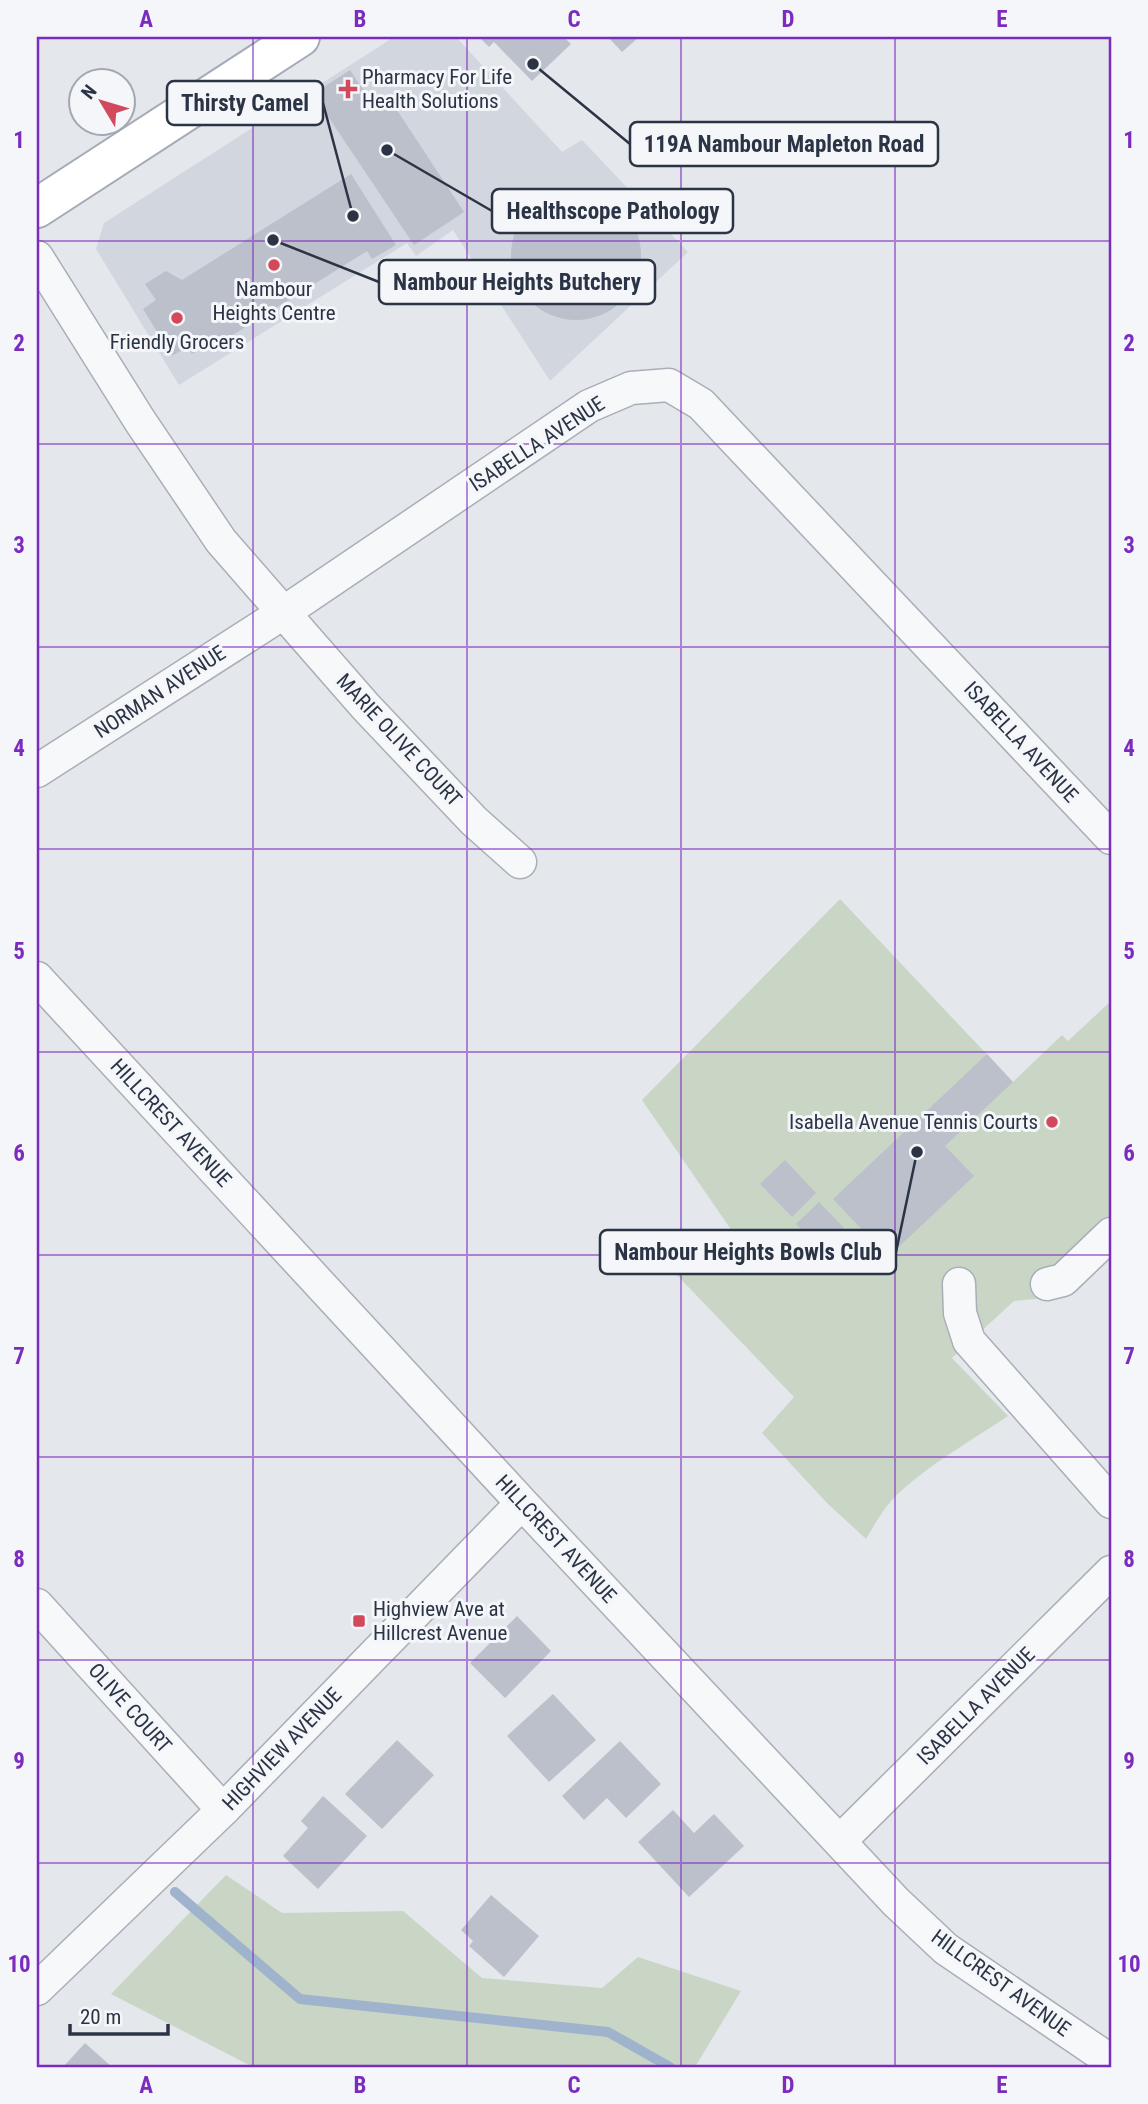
<svg xmlns="http://www.w3.org/2000/svg" width="1148" height="2104" font-family="'Roboto Condensed',sans-serif">
<rect width="100%" height="100%" fill="#e4e7ec"/>
<path fill="#d2d6de" d="M 394,37 L 456,37 L 562,152 L 582,140 L 688,252 L 550,381 L 453,230 L 416,256 L 407,243 L 179,385 L 96,249 L 104,223 Z"/>
<path fill="#c9d6c5" d="M 840,899 L 1013,1082 L 1062,1035 L 1068,1041 L 1111,1001 L 1111,1255 L 1067,1296 L 1014,1301 L 952,1358 L 1008,1416 C 972,1440 933,1462 901,1491 C 886,1504 876,1522 866,1539 L 827,1503 L 762,1433 L 794,1397 L 673,1271 L 734,1234 L 642,1100 Z
M 226,1875 L 282,1913 L 403,1911 L 482,1978 L 602,1988 L 638,1957 L 741,1991 L 695,2067 L 253,2067 L 111,1994 Z"/>
<g fill="none" stroke-linecap="round" stroke-linejoin="round">
<path stroke="#9fb4cc" stroke-width="10" d="M 175,1892 L 300,1999 L 608,2032 L 670,2067"/>
</g>
<path fill="#bbc0ca" d="M 479,37 L 564,37 L 571,44 L 532,81 L 494,42 L 489,47 Z
M 608,37 L 639,37 L 622,52 Z
M 350,70 L 377,110 L 391,101 L 464,212 L 414,245 L 313,94 Z
M 351,174 L 396,245 L 372,259 L 367,251 L 220,343 L 218,338 L 192,354 L 187,347 L 172,356 L 143,309 L 156,300 L 145,284 L 166,271 L 182,280 Z
M511 255a65 65 0 1 1 130 0a65 65 0 1 1-130 0Z
M 987,1054 L 1013,1082 L 945,1146 L 974,1176 L 888,1257 L 833,1199 Z
M 785,1160 L 816,1193 L 792,1217 L 760,1184 Z
M 819,1202 L 844,1228 L 820,1250 L 796,1224 Z
M 517,1616 L 551,1651 L 505,1698 L 470,1663 Z
M 553,1694 L 596,1740 L 549,1782 L 507,1736 Z
M 397,1740 L 434,1775 L 382,1829 L 345,1794 Z
M 620,1741 L 661,1784 L 626,1818 L 607,1798 L 584,1820 L 562,1796 Z
M 323,1796 L 367,1836 L 318,1889 L 283,1856 L 308,1828 L 301,1821 Z
M 673,1810 L 694,1833 L 714,1814 L 744,1846 L 689,1897 L 638,1842 Z
M 491,1895 L 539,1936 L 504,1977 L 469,1946 L 473,1941 L 461,1930 Z
M 85,2043 L 112,2067 L 63,2067 Z"/>
<g fill="none" stroke-linecap="round" stroke-linejoin="round">
<defs>
<path id="minor" d="M 37,257 L 140,421 L 221,541 L 366,707 L 474,821 L 520,862
M 37,771 L 283,613 L 589,406 L 631,388 L 669,385 L 701,404 L 1111,838
M 37,978 L 522,1503 L 896,1902 L 946,1949 L 1111,2061
M 959,1284 L 960,1313 L 969,1341 L 1111,1502
M 1047,1284 L 1063,1280 L 1111,1234
M 37,1605 L 223,1810
M 840,1841 L 1111,1572
M 37,1989 L 223,1810 L 522,1503"/>
<path id="major" d="M 37,208 L 300,37"/>
</defs>
<use href="#minor" stroke="#a9aeb7" stroke-width="35"/>
<use href="#major" stroke="#a3abb8" stroke-width="42"/>
<use href="#minor" stroke="#f7f8fa" stroke-width="32"/>
<use href="#major" stroke="#fff" stroke-width="38"/>
</g>
<path fill="none" stroke="#7b2cbf" stroke-width="2" stroke-opacity="0.55" d="M 253,37 L 253,2067M 467,37 L 467,2067M 681,37 L 681,2067M 895,37 L 895,2067M 37,241 L 1111,241M 37,444 L 1111,444M 37,647 L 1111,647M 37,849 L 1111,849M 37,1052 L 1111,1052M 37,1255 L 1111,1255M 37,1457 L 1111,1457M 37,1660 L 1111,1660M 37,1863 L 1111,1863"/>
<g fill="#d1495b" stroke="#f4f6f9" stroke-width="2.5">
<path d="M344.5 78.5h7v7h7v7h-7v7h-7v-7h-7v-7h7z"/>
<circle cx="274" cy="265" r="7"/>
<circle cx="177" cy="318" r="7"/>
<circle cx="1052" cy="1122" r="7"/>
<rect x="352" y="1614" width="14" height="14" rx="3.5"/>
</g>
<g text-anchor="middle" stroke-width="6" stroke-linejoin="round" paint-order="stroke">
<g font-size="21" fill="#2b3445" stroke="#f4f6f9" text-anchor="start">
<text x="362" y="84">Pharmacy For Life<tspan x="362" dy="24">Health Solutions</tspan></text>
<text x="274" y="296" text-anchor="middle">Nambour<tspan x="274" dy="24">Heights Centre</tspan></text>
<text x="177" y="349" text-anchor="middle">Friendly Grocers</text>
<text x="1038" y="1129" text-anchor="end">Isabella Avenue Tennis Courts</text>
<text x="373" y="1616">Highview Ave at<tspan x="373" dy="24">Hillcrest Avenue</tspan></text>
</g>
<g font-size="21" fill="#2b3445" stroke="#f4f6f9">
<text transform="translate(537 444) rotate(-33)" y="7">ISABELLA AVENUE</text>
<text transform="translate(160 692) rotate(-33)" y="7">NORMAN AVENUE</text>
<text transform="translate(399 740) rotate(47)" y="7">MARIE OLIVE COURT</text>
<text transform="translate(1021 742) rotate(47)" y="7">ISABELLA AVENUE</text>
<text transform="translate(171 1123) rotate(47)" y="7">HILLCREST AVENUE</text>
<text transform="translate(556 1539) rotate(47)" y="7">HILLCREST AVENUE</text>
<text transform="translate(976 1706) rotate(-45)" y="7">ISABELLA AVENUE</text>
<text transform="translate(130 1708) rotate(48)" y="7">OLIVE COURT</text>
<text transform="translate(282 1749) rotate(-46)" y="7">HIGHVIEW AVENUE</text>
<text transform="translate(1001 1983) rotate(36)" y="7">HILLCREST AVENUE</text>
</g>
</g>
<path fill="none" stroke="#2b3445" stroke-width="2.5" d="M353 216L323 103M533 64L630 144M387 150L492 211M273 240L379 282M917 1152L896 1252"/>
<g fill="#2b3445" stroke="#f4f6f9" stroke-width="2.5">
<circle cx="353" cy="216" r="7"/>
<circle cx="533" cy="64" r="7"/>
<circle cx="387" cy="150" r="7"/>
<circle cx="273" cy="240" r="7"/>
<circle cx="917" cy="1152" r="7"/>
</g>
<g fill="#f4f6f9" stroke="#2b3445" stroke-width="2.5">
<rect x="167" y="81" width="156" height="44" rx="7"/>
<rect x="630" y="122" width="308" height="44" rx="7"/>
<rect x="492" y="189" width="241" height="44" rx="7"/>
<rect x="379" y="260" width="276" height="44" rx="7"/>
<rect x="600" y="1230" width="296" height="44" rx="7"/>
</g>
<g font-size="23" text-anchor="middle" font-weight="bold" fill="#2b3445">
<text x="245" y="111">Thirsty Camel</text>
<text x="784" y="152">119A Nambour Mapleton Road</text>
<text x="613" y="219">Healthscope Pathology</text>
<text x="517" y="290">Nambour Heights Butchery</text>
<text x="748" y="1260">Nambour Heights Bowls Club</text>
</g>
<rect width="1148" height="2104" fill="none" stroke="#f4f6f9" stroke-width="77"/>
<g transform="translate(102 102) rotate(308)"><circle r="33" fill="#f4f6f9" stroke="#a4a8b1" stroke-width="2"/>
<path d="M0-5L12 26L0 18L-12 26Z" fill="#d1495b"/>
<text y="-10" font-size="19" font-weight="bold" text-anchor="middle" fill="#2b3445">N</text>
</g>
<path d="M70 2024v10h98v-10" fill="none" stroke="#2b3445" stroke-width="3.5"/>
<text x="80" y="2024" font-size="21" fill="#2b3445" stroke="#f4f6f9" stroke-width="5" paint-order="stroke">20 m</text>
<rect x="38" y="38" width="1072" height="2028" fill="none" stroke="#7b2cbf" stroke-width="2.5"/>
<g font-size="23" text-anchor="middle" font-weight="bold" fill="#7b2cbf">
<text x="146" y="27">A</text>
<text x="360" y="27">B</text>
<text x="574" y="27">C</text>
<text x="788" y="27">D</text>
<text x="1002" y="27">E</text>
<text x="19" y="148">1</text>
<text x="1129" y="148">1</text>
<text x="19" y="351">2</text>
<text x="1129" y="351">2</text>
<text x="19" y="553">3</text>
<text x="1129" y="553">3</text>
<text x="19" y="756">4</text>
<text x="1129" y="756">4</text>
<text x="19" y="959">5</text>
<text x="1129" y="959">5</text>
<text x="19" y="1161">6</text>
<text x="1129" y="1161">6</text>
<text x="19" y="1364">7</text>
<text x="1129" y="1364">7</text>
<text x="19" y="1567">8</text>
<text x="1129" y="1567">8</text>
<text x="19" y="1769">9</text>
<text x="1129" y="1769">9</text>
<text x="19" y="1972">10</text>
<text x="1129" y="1972">10</text>
<text x="146" y="2093">A</text>
<text x="360" y="2093">B</text>
<text x="574" y="2093">C</text>
<text x="788" y="2093">D</text>
<text x="1002" y="2093">E</text>
</g>
</svg>
